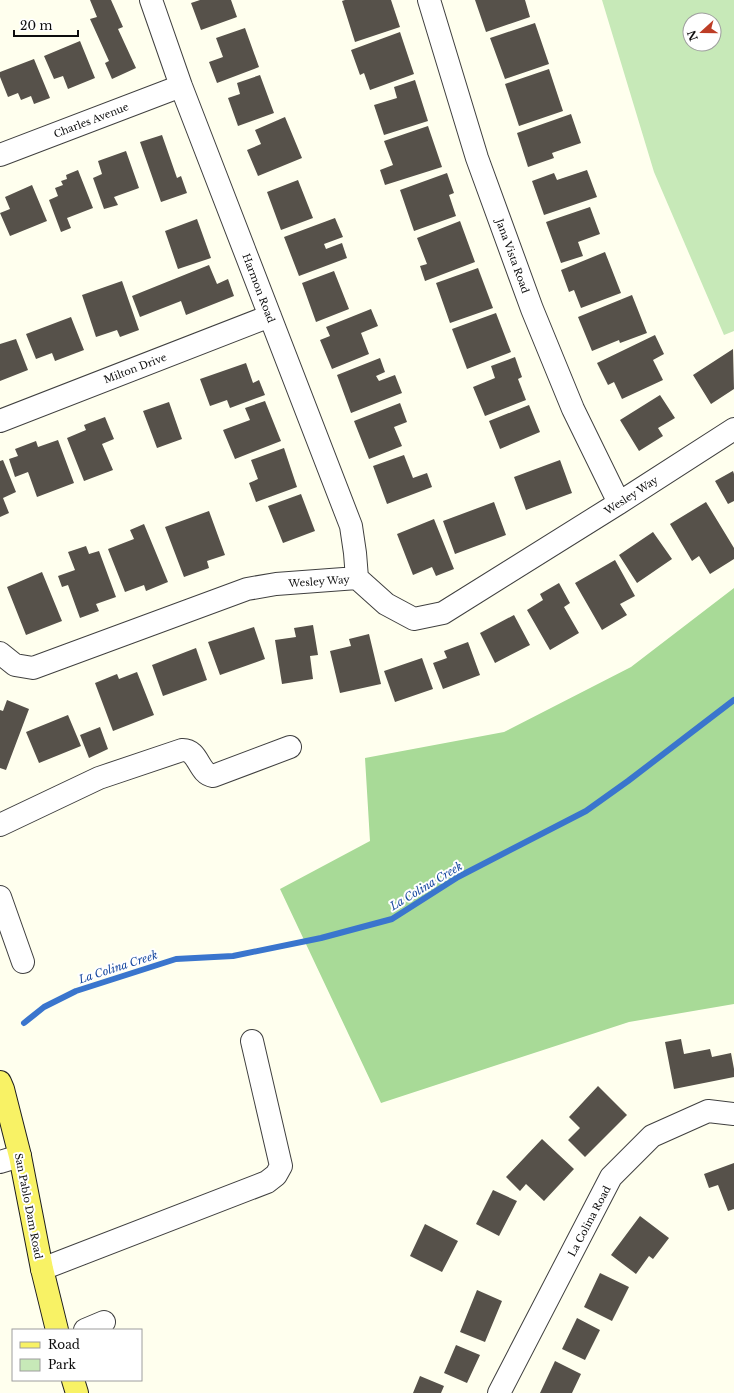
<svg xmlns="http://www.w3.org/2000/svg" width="734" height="1393" font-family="'Libre Baskerville',serif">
<rect width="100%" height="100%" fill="#ffe"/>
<path fill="#c7e9b8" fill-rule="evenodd" d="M 602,0 L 734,0 L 734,331 L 724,335 L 654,172 ZM 690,20 L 714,20 L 714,44 L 690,44 Z"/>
<path fill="#a8da97" d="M 734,588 L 734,1004 L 629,1022 L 381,1103 L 280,889 L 370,841 L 365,758 L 504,732 L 631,667 Z"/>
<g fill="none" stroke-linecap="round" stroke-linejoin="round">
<path stroke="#3a75cd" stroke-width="6" d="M 24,1023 L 44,1007 L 76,991 L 176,959 L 233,956 L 321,938 L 392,919 L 458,877 L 586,811 L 628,781 L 734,700"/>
</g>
<path fill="#56514a" d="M 90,0 L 111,0 L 123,27 L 118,29 L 136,68 L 112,79 L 105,63 L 109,61 L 90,19 L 97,17 Z
M 200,0 L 231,0 L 237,17 L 201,30 L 191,3 Z
M 345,0 L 391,0 L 400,27 L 355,42 L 342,1 Z
M 475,0 L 525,0 L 530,17 L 486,32 Z
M 535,23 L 549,64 L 505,79 L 490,38 Z
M 245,28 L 259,67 L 217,83 L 209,62 L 223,57 L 216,38 Z
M 400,32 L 414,74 L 370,90 L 364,73 L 360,75 L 351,50 Z
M 80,41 L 95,78 L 68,89 L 63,76 L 54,79 L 44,56 Z
M 34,59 L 50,98 L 34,104 L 31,96 L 21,100 L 18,93 L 8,97 L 0,77 L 0,72 Z
M 549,69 L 563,111 L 519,126 L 505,84 Z
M 260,75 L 274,113 L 238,126 L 228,98 L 240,94 L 237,83 Z
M 415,80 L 428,121 L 384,135 L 374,105 L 397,98 L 394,87 Z
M 571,114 L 581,143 L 552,153 L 554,158 L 528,167 L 517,133 Z
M 285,117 L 302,158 L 258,176 L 247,150 L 261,144 L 255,130 Z
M 428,126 L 442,167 L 385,185 L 380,170 L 393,165 L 384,141 Z
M 162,135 L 177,178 L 181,176 L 187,193 L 161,202 L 140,142 Z
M 126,151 L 139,188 L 114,197 L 118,205 L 104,209 L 93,178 L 102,174 L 98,161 Z
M 78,170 L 93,208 L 67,218 L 71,228 L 61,232 L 49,200 L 58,196 L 55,188 L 63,185 L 61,181 L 67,179 L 66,175 Z
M 587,170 L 597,197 L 544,215 L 532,181 L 554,173 L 557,180 Z
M 447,173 L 454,193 L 449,195 L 456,216 L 414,231 L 400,190 Z
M 298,180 L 313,218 L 281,230 L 267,192 Z
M 32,185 L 47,221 L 10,236 L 0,213 L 10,209 L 5,197 Z
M 590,207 L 600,234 L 578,242 L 583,256 L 561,263 L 546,222 Z
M 335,218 L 343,237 L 324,244 L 326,249 L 342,243 L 347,258 L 299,276 L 284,237 Z
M 197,219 L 211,258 L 178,269 L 165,231 Z
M 460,221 L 475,262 L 425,281 L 420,266 L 427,264 L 417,238 Z
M 605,252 L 621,293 L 581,308 L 574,290 L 569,292 L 561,270 Z
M 209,265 L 217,284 L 228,279 L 234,296 L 186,315 L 181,301 L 140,317 L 132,296 Z
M 478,268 L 493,308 L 450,323 L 436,283 Z
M 334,271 L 349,309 L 316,322 L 302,283 Z
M 122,281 L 139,330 L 120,337 L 117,330 L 96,337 L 82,295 Z
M 632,295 L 647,333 L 620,343 L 619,340 L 592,351 L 578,317 Z
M 371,309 L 378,326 L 361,333 L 369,354 L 332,369 L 320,340 L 330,336 L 326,327 Z
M 496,313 L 511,352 L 467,369 L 452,329 Z
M 71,317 L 84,350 L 55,361 L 52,353 L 36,359 L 26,334 Z
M 655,335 L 664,354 L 653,360 L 663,380 L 622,399 L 614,382 L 608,385 L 597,363 Z
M 16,339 L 28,370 L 0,381 L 0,344 Z
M 733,349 L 734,389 L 711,404 L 693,375 Z
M 515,357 L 522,377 L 518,379 L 526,400 L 485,416 L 473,387 L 495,378 L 491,366 Z
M 380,358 L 385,372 L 376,376 L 379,381 L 395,375 L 402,393 L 351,413 L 337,375 Z
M 246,363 L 253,383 L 259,380 L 265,395 L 230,408 L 227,400 L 210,406 L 200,379 Z
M 660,395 L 675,418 L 658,428 L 663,436 L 639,451 L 620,420 Z
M 265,401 L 281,441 L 235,459 L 223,430 L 250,420 L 245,408 Z
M 169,402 L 182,439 L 157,448 L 143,411 Z
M 400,403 L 407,422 L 394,427 L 402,446 L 369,459 L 354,421 Z
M 529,405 L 540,432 L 500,449 L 489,421 Z
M 105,417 L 114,439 L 102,444 L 113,470 L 84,481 L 67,438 L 86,430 L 84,425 Z
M 58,440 L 74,483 L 37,497 L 28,472 L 15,477 L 9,459 L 18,456 L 15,449 L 36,441 L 38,447 Z
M 284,448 L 297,487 L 256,502 L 249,483 L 258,479 L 251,460 Z
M 404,455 L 413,478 L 427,473 L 432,487 L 387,504 L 373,466 Z
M 3,460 L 16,492 L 3,498 L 9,513 L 0,517 L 0,461 Z
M 560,460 L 572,493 L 526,510 L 514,477 Z
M 733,471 L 734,474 L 734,501 L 728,504 L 715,481 Z
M 301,494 L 315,531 L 283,543 L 268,506 Z
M 494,502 L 506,535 L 455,554 L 443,521 Z
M 706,502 L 734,548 L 734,559 L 710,574 L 699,556 L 692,561 L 670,524 Z
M 209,511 L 225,555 L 207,561 L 209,568 L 184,577 L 165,527 Z
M 434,519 L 454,569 L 436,576 L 432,567 L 413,575 L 397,534 Z
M 144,524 L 168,582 L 146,591 L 144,585 L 125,592 L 108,549 L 134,539 L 130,530 Z
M 653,532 L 672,559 L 637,583 L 619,555 Z
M 86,546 L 89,554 L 99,551 L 116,597 L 96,604 L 99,611 L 80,618 L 68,585 L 62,587 L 58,576 L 75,570 L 68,552 Z
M 615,560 L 635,596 L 620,604 L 627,615 L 602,630 L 575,583 Z
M 42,572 L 62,621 L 26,635 L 7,587 Z
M 559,583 L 570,603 L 564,607 L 579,633 L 550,650 L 527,610 L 543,600 L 540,594 Z
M 514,615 L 530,645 L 495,663 L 480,633 Z
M 313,625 L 318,655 L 310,656 L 313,679 L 282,684 L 275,640 L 296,637 L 294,628 Z
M 254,627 L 265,659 L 220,675 L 208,642 Z
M 369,634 L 381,684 L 340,693 L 330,651 L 351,646 L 349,639 Z
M 468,642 L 480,675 L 443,689 L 433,663 L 447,658 L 444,651 Z
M 196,648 L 207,680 L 163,696 L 152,665 Z
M 422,658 L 433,689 L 395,702 L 384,671 Z
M 137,672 L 154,715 L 113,731 L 95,683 L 117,674 L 119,679 Z
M 7,700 L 29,709 L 6,770 L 0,768 L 0,710 L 3,711 Z
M 68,715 L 81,746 L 39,763 L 26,732 Z
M 100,727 L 108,749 L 89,758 L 80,735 Z
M 681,1039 L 684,1054 L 710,1049 L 712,1057 L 731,1053 L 734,1069 L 734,1077 L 674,1089 L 665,1042 Z
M 598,1086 L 627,1115 L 585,1157 L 568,1140 L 580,1128 L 569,1117 Z
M 542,1139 L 574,1169 L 544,1201 L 526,1184 L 520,1191 L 506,1177 Z
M 734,1163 L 734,1209 L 728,1211 L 718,1185 L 709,1188 L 704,1174 Z
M 493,1190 L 517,1201 L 499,1236 L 476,1224 Z
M 640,1216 L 669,1238 L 653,1259 L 649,1256 L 636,1274 L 611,1255 Z
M 425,1224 L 458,1241 L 442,1272 L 410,1256 Z
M 600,1273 L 629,1287 L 612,1321 L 584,1307 Z
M 477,1290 L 502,1301 L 485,1342 L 460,1332 Z
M 577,1318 L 600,1330 L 585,1360 L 562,1349 Z
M 456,1345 L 480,1355 L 467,1383 L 444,1373 Z
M 555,1361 L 581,1374 L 572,1393 L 540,1393 Z
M 420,1376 L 444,1386 L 441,1393 L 413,1393 Z"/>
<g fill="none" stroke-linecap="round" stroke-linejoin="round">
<defs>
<path id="minor" d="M 151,0 L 181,86 L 351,526 L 355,553 L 357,578
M 429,0 L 477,158 L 532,309 L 573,409 L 619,503
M 0,155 L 181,86
M 0,421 L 270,316
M 0,653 L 15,665 L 33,668 L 247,589 L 276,584 L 357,578 L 386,604 L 414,619 L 443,613 L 619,503 L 734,429
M 0,825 L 99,778 L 182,750 C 199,749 198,774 213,776 L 290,747
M 0,897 L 23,962
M 0,1162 L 20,1156
M 42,1269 L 267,1182 L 276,1175 L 281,1166 L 252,1041
M 85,1330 L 104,1322
M 499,1393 L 611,1177 L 652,1136 L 708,1111 L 734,1114"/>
<path id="major" d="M 0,1082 L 3,1089 L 20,1156 L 42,1269 L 57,1330
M 73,1380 L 77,1393"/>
</defs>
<use href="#minor" stroke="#404040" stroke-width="24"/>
<use href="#major" stroke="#1e1e1e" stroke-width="24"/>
<use href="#minor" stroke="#fff" stroke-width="22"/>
<use href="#major" stroke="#f8f265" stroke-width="22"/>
</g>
<g text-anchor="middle" stroke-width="4" stroke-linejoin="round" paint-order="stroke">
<g font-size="10" fill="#0d0d0d" stroke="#fff">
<text transform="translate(91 120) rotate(-21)" y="4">Charles Avenue</text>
<text transform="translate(513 256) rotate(70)" y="4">Jana Vista Road</text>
<text transform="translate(259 288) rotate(69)" y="4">Harmon Road</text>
<text transform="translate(135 368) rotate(-21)" y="4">Milton Drive</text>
<text transform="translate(631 495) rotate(-33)" y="4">Wesley Way</text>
<text transform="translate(319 581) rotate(-4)" y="4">Wesley Way</text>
<text transform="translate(29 1206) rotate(79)" y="4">San Pablo Dam Road</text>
<text transform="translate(589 1221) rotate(-62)" y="4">La Colina Road</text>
</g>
<g font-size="11" font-style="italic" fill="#17489f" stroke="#fff">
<text transform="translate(426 886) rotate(-31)" y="4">La Colina Creek</text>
<text transform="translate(118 967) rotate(-18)" y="4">La Colina Creek</text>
</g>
</g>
<rect x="12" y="1329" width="130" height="52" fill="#ffffff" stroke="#9e9e9e"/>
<rect x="20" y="1342" width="20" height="6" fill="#f8f265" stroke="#9e9e9e"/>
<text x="48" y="1349" font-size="12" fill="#0d0d0d">Road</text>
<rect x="20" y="1359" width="20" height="12" fill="#c7e9b8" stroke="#9e9e9e"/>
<text x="48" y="1369" font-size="12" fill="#0d0d0d">Park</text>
<g transform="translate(702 32) rotate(249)"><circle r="19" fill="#ffffff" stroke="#9e9e9e"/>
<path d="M0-3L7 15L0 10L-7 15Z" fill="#bd3d26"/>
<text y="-6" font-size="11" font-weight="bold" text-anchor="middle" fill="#0d0d0d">N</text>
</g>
<path d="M14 30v6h64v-6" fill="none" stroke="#0d0d0d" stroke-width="2"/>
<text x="20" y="30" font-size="12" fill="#0d0d0d" stroke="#ffffff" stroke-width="3" paint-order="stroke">20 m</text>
</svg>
